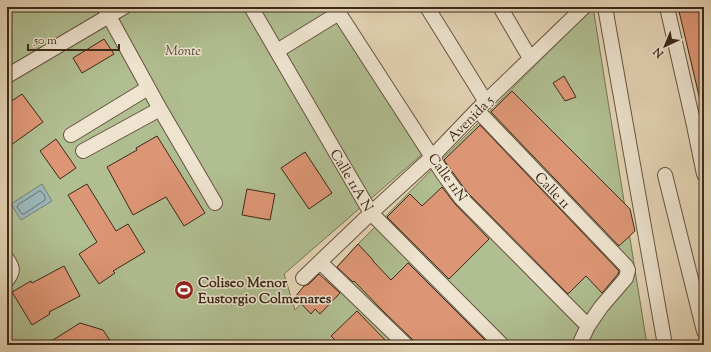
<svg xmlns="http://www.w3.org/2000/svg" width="711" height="352" font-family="'Sorts Mill Goudy',serif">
<rect width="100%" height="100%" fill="#e5d5b6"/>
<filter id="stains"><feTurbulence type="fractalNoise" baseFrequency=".005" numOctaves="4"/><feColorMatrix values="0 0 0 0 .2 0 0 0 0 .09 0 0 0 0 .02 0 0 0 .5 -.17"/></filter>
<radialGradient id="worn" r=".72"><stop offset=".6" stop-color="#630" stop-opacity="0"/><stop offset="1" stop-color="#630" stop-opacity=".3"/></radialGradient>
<path fill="#b0be91" stroke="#767455" d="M 7,7 L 340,7 L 427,150 L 284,274 L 295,310 L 337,267 L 358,244 L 593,7 L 647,345 L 7,345 Z"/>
<path fill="#9ab6b8" stroke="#757e78" d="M 42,184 L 52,201 L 21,220 L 11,204 Z"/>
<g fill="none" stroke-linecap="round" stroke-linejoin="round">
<path stroke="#6c7068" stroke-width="1" d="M 40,191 C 43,192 46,197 45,200 L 24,214 L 22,214 L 17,207 L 18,205 Z"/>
</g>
<path fill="#dd9675" stroke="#3d2919" d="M 678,7 L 704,7 L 704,100 L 700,100 Z
M 104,39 L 114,54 L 82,73 L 73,58 Z
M 564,76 L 576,97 L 565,101 L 553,83 Z
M 512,91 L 630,209 L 635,231 L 619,246 L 491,112 Z
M 22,94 L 43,122 L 7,148 L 7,104 Z
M 480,125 L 619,271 L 618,274 L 602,293 L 586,276 L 568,294 L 467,192 L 451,170 L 444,160 Z
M 157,136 L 205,213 L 184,226 L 166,197 L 133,215 L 107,167 L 137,150 L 136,148 Z
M 56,139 L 76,168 L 60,179 L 40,151 Z
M 305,152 L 332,193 L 309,209 L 281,168 Z
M 87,184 L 116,231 L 128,224 L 145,252 L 113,271 L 115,273 L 99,284 L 79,254 L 97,242 L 68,195 Z
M 442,187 L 455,204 L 489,239 L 449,279 L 387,217 L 410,194 L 422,206 Z
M 247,189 L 275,194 L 270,220 L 242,215 Z
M 358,244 L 373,260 L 373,261 L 391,280 L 408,263 L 490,345 L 416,345 L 412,339 L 384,312 L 354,281 L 353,282 L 337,267 Z
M 64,266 L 80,296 L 49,312 L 50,314 L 32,325 L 12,292 L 31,281 L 32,283 Z
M 319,274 L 340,293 L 320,314 L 315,309 L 311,314 L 295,297 L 304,286 L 309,284 Z
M 357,311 L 390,345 L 340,345 L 331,336 Z
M 80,323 L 103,330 L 113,345 L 45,345 Z"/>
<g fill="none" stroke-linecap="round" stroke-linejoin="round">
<defs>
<path id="minor" d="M 104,7 L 160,109 L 215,203
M 251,7 L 371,213 L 502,345
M 335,7 L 432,157 L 444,175 L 461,198 L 588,326
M 427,7 L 486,102
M 500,7 L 530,58
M 605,7 L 665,345
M 667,7 L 693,121 L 704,174
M 277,51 L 339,13
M 7,76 L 124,7
M 477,110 L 626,266 L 628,270 L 626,278 L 601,307 L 588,326 L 579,345
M 71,135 L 148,88
M 83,151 L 160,109
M 665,175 L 704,331
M 7,259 C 13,268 14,271 7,280
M 320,262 L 406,345
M 303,278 L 371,213 L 432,157 L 477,110 L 584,7"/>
</defs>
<use href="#minor" stroke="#675440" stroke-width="16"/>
<use href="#minor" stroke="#eee4d0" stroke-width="14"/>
</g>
<defs>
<symbol id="stadium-disc" viewBox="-11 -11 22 22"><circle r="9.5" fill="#8f2418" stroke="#eee4d0"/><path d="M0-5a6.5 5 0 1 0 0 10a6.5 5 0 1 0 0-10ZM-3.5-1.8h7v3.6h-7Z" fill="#fff"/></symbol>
</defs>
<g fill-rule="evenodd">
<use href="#stadium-disc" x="173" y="279" width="22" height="22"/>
</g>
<g text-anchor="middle" stroke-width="3" stroke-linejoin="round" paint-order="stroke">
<g font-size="14" font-style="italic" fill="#544731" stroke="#eee4d0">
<text x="183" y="55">Monte</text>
</g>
<g font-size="14" fill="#3d2919" stroke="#eee4d0">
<text transform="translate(470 118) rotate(-45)" y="5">Avenida 5</text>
<text transform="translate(448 177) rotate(54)" y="5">Calle 11N</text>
<text transform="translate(352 180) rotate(59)" y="5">Calle 11A N</text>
<text transform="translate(553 190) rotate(46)" y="5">Calle 11</text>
</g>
<g font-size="14" font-weight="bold" fill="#3d2919" stroke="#eee4d0" text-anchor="start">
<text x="198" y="287">Coliseo Menor<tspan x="198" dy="16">Eustorgio Colmenares</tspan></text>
</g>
</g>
<rect width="711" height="352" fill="none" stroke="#e5d5b6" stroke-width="24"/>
<rect x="8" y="8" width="695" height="336" fill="none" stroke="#3d2919" stroke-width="2"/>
<rect x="12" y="12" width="687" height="328" fill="none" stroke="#3d2919"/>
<g transform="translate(665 46) rotate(224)" stroke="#eee4d0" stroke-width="3" paint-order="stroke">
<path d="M0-3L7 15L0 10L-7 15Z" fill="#3d2919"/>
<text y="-6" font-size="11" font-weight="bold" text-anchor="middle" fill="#3d2919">N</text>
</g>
<path d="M28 44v6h91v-6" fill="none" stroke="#3d2919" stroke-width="2"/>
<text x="34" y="44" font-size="12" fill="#3d2919" stroke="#eee4d0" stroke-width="3" paint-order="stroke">50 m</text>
<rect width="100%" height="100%" filter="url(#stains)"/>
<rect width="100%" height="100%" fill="url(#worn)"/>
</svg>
